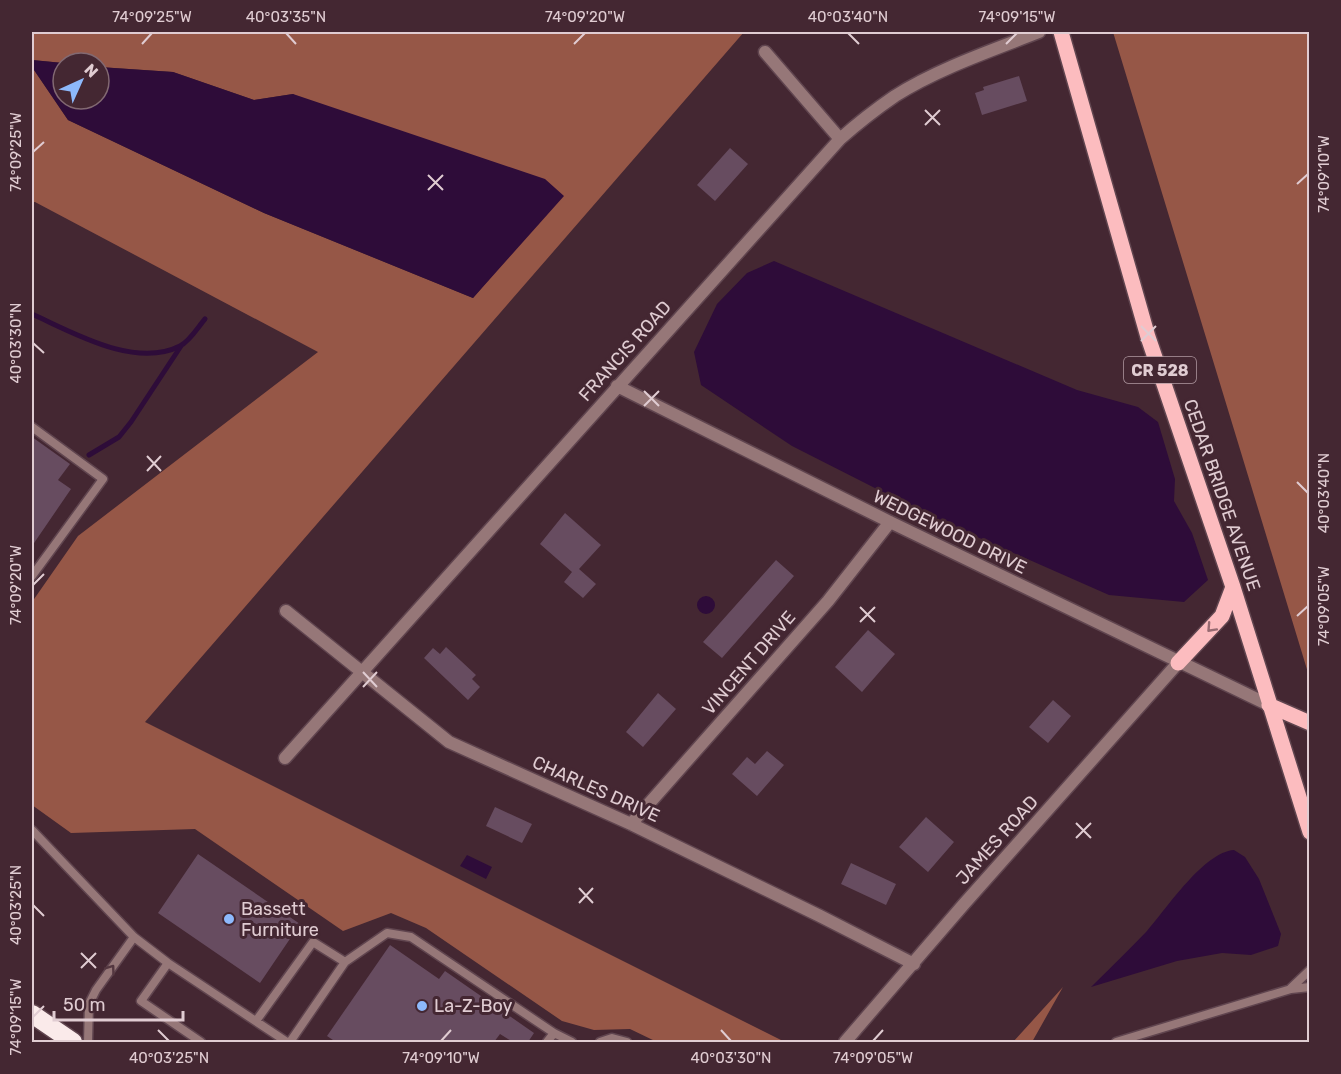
<svg xmlns="http://www.w3.org/2000/svg" width="1341" height="1074" font-family="Rubik,sans-serif">
<rect width="100%" height="100%" fill="#442732"/>
<path fill="#965747" d="M 32,32 L 744,32 L 145,722 L 785,1042 L 657,1042 L 630,1029 L 594,1030 L 562,1021 L 426,928 L 391,913 L 343,931 L 195,829 L 71,833 L 32,805 L 32,602 L 78,536 L 318,352 L 35,202 L 32,202 L 32,67 L 68,120 L 264,213 L 473,298 L 509,256 L 293,94 L 254,100 L 173,72 L 99,67 L 99,63 L 63,63 L 32,60 Z
M 1113,32 L 1309,32 L 1309,676 Z
M 1063,987 L 1032,1042 L 1013,1042 Z"/>
<path fill="#2e0c39" d="M 32,60 L 63,63 L 63,99 L 99,99 L 99,67 L 173,72 L 254,100 L 293,94 L 545,179 L 564,196 L 473,298 L 264,213 L 68,120 L 32,67 Z
M 774,261 L 1077,390 L 1138,407 L 1158,422 L 1175,479 L 1174,501 L 1192,533 L 1208,580 L 1184,602 L 1109,595 L 934,518 L 792,446 L 701,385 L 694,352 L 717,304 L 747,273 Z
M697 605a9 9 0 1 1 18 0a9 9 0 1 1-18 0Z
M 1234,850 L 1245,857 L 1259,879 L 1281,934 L 1278,946 L 1251,955 L 1222,953 L 1177,961 L 1091,987 C 1110,968 1129,950 1147,931 C 1167,908 1204,852 1234,850 Z
M 467,855 L 492,867 L 486,879 L 460,866 Z"/>
<g fill="none" stroke-linecap="round" stroke-linejoin="round">
<path stroke="#2e0c39" stroke-width="5" d="M 32,314 C 72,332 135,369 180,346 C 190,341 198,327 205,319
M 89,455 L 119,437 L 131,422 L 181,346"/>
</g>
<path fill="#674c60" d="M 1019,76 L 1027,101 L 982,115 L 975,93 L 984,90 L 983,87 Z
M 730,148 L 748,164 L 715,201 L 697,185 Z
M 32,437 L 70,464 L 58,480 L 71,489 L 32,546 Z
M 565,513 L 601,545 L 579,569 L 596,584 L 583,598 L 564,582 L 572,572 L 540,544 Z
M 776,560 L 794,576 L 722,658 L 703,642 Z
M 868,630 L 895,654 L 862,692 L 835,667 Z
M 446,647 L 476,675 L 472,679 L 480,687 L 468,700 L 424,658 L 433,648 L 440,654 Z
M 658,693 L 676,709 L 643,747 L 626,732 Z
M 1053,700 L 1071,716 L 1048,743 L 1029,727 Z
M 767,751 L 784,765 L 757,796 L 732,774 L 747,757 L 755,764 Z
M 495,807 L 532,824 L 522,843 L 486,826 Z
M 926,817 L 954,842 L 928,872 L 899,847 Z
M 198,854 L 300,924 L 260,983 L 158,913 Z
M 851,863 L 896,884 L 886,905 L 841,884 Z
M 390,945 L 439,979 L 445,971 L 534,1033 L 528,1042 L 513,1042 L 500,1034 L 494,1042 L 336,1042 L 327,1036 Z"/>
<g fill="none" stroke-linecap="round" stroke-linejoin="round">
<defs>
<path id="lane" d="M 32,427 L 103,479 L 32,576
M 32,830 L 134,937 L 168,963 L 287,1042
M 168,963 L 141,1001 L 201,1042
M 1291,988 L 1310,970
M 256,1021 L 313,942 L 345,962
M 88,1042 L 89,1004 L 96,990 L 134,937
M 290,1042 L 345,962 L 387,933 L 411,937 L 554,1033 L 572,1042
M 547,1042 L 554,1033
M 600,1042 L 612,1038 L 627,1042
M 1116,1042 L 1291,989 L 1310,987"/>
<path id="street" d="M 765,52 L 840,139
M 617,386 L 890,522 L 1269,705
M 286,611 L 449,742 L 631,824 L 820,916 L 914,964
M 285,758 L 840,139 C 858,123 876,109 895,96 C 937,69 993,50 1039,32
M 631,824 L 828,601 L 890,522
M 845,1042 L 964,904 L 1178,663"/>
<path id="primary" d="M 1061,32 L 1148,337 L 1233,587 L 1310,832
M 1178,663 L 1222,616 L 1233,587
M 1269,705 L 1310,723"/>
<path id="highway" d="M 32,1014 L 73,1042"/>
</defs>
<use href="#lane" stroke="#60454f" stroke-width="11"/>
<use href="#street" stroke="#60454f" stroke-width="15"/>
<use href="#primary" stroke="#60454f" stroke-width="18"/>
<use href="#highway" stroke="#60454f" stroke-width="21"/>
<use href="#lane" stroke="#967778" stroke-width="8"/>
<use href="#street" stroke="#967778" stroke-width="12"/>
<use href="#primary" stroke="#fcbcbf" stroke-width="15"/>
<use href="#highway" stroke="#faeaea" stroke-width="18"/>
</g>
<defs><path id="oneway-chevron" d="M-2-3.5L2.5 0L-2 3.5" fill="none" stroke-width="1.6" stroke-linecap="round" stroke-linejoin="round" transform="scale(1.5)"/></defs>
<use stroke="#976a71" href="#oneway-chevron" transform="translate(1211 628) rotate(133)"/>
<use stroke="#543740" href="#oneway-chevron" transform="translate(111 969) rotate(-54)"/>
<path fill="none" stroke="#e0ccd2" stroke-width="2" d="M 286,33 L 296,44M 848,33 L 859,44M 142,44 L 152,33M 574,44 L 585,33M 1006,44 L 1017,33M 925,110 L 940,125M 925,125 L 940,110M 33,152 L 44,142M 428,175 L 443,190M 1297,184 L 1308,174M 428,190 L 443,175M 1141,326 L 1156,341M 1141,341 L 1156,326M 33,343 L 44,353M 644,391 L 659,406M 644,406 L 659,391M 147,456 L 161,471M 147,471 L 161,456M 1297,482 L 1308,493M 33,585 L 44,574M 860,607 L 875,622M 1297,616 L 1308,606M 860,622 L 875,607M 363,672 L 377,687M 363,687 L 377,672M 1076,823 L 1091,838M 1076,838 L 1091,823M 579,888 L 593,903M 579,903 L 593,888M 33,905 L 44,916M 81,953 L 96,968M 81,968 L 96,953M 33,1017 L 44,1006M 158,1030 L 169,1041M 721,1030 L 731,1041M 441,1041 L 451,1030M 873,1041 L 883,1030"/>
<g fill="#8db9fc" stroke="#442732" stroke-width="2">
<circle cx="229" cy="919" r="6"/>
<circle cx="422" cy="1006" r="6"/>
</g>
<g text-anchor="middle" stroke-width="6" stroke-linejoin="round" paint-order="stroke">
<rect fill="#442732" stroke="#b19aa2" stroke-width="1.5" x="1124" y="357" width="72" height="26" rx="4.5"/>
<g font-size="16" font-weight="bold" fill="#e0ccd2">
<text x="1160" y="376">CR 528</text>
</g>
<g font-size="18" fill="#e0ccd2" stroke="#442732">
<text transform="translate(625 351) rotate(-48)" y="6">FRANCIS ROAD</text>
<text transform="translate(1222 495) rotate(71)" y="6">CEDAR BRIDGE AVENUE</text>
<text transform="translate(950 532) rotate(26)" y="6">WEDGEWOOD DRIVE</text>
<text transform="translate(749 663) rotate(-49)" y="6">VINCENT DRIVE</text>
<text transform="translate(596 789) rotate(24)" y="6">CHARLES DRIVE</text>
<text transform="translate(997 840) rotate(-48)" y="6">JAMES ROAD</text>
</g>
<g font-size="18" fill="#e0ccd2" stroke="#442732" text-anchor="start">
<text x="241" y="915">Bassett<tspan x="241" dy="21">Furniture</tspan></text>
<text x="434" y="1012">La-Z-Boy</text>
</g>
</g>
<rect width="1341" height="1074" fill="none" stroke="#442732" stroke-width="66"/>
<g transform="translate(81 81) rotate(45)"><circle r="28" fill="#442732" stroke="#826972" stroke-width="1.5"/>
<path d="M0-4.5L10 22L0 15L-10 22Z" fill="#8db9fc"/>
<text y="-9" font-size="16" font-weight="bold" text-anchor="middle" fill="#e0ccd2">N</text>
</g>
<path d="M54 1011v9h129v-9" fill="none" stroke="#e0ccd2" stroke-width="3"/>
<text x="63" y="1011" font-size="18" fill="#e0ccd2" stroke="#442732" stroke-width="4.5" paint-order="stroke">50 m</text>
<rect x="33" y="33" width="1275" height="1008" fill="none" stroke="#e0ccd2" stroke-width="2"/>
<g font-size="15" text-anchor="middle" fill="#e0ccd2">
<text x="152" y="22">74°09'25"W</text>
<text x="286" y="22">40°03'35"N</text>
<text x="585" y="22">74°09'20"W</text>
<text x="848" y="22">40°03'40"N</text>
<text x="1017" y="22">74°09'15"W</text>
<text transform="translate(16 152) rotate(-90)" y="5">74°09'25"W</text>
<text transform="translate(1324 174) rotate(-90)" y="5">74°09'10"W</text>
<text transform="translate(16 343) rotate(-90)" y="5">40°03'30"N</text>
<text transform="translate(1324 493) rotate(-90)" y="5">40°03'40"N</text>
<text transform="translate(16 585) rotate(-90)" y="5">74°09'20"W</text>
<text transform="translate(1324 606) rotate(-90)" y="5">74°09'05"W</text>
<text transform="translate(16 905) rotate(-90)" y="5">40°03'25"N</text>
<text transform="translate(16 1017) rotate(-90)" y="5">74°09'15"W</text>
<text x="169" y="1063">40°03'25"N</text>
<text x="441" y="1063">74°09'10"W</text>
<text x="731" y="1063">40°03'30"N</text>
<text x="873" y="1063">74°09'05"W</text>
</g>
</svg>
